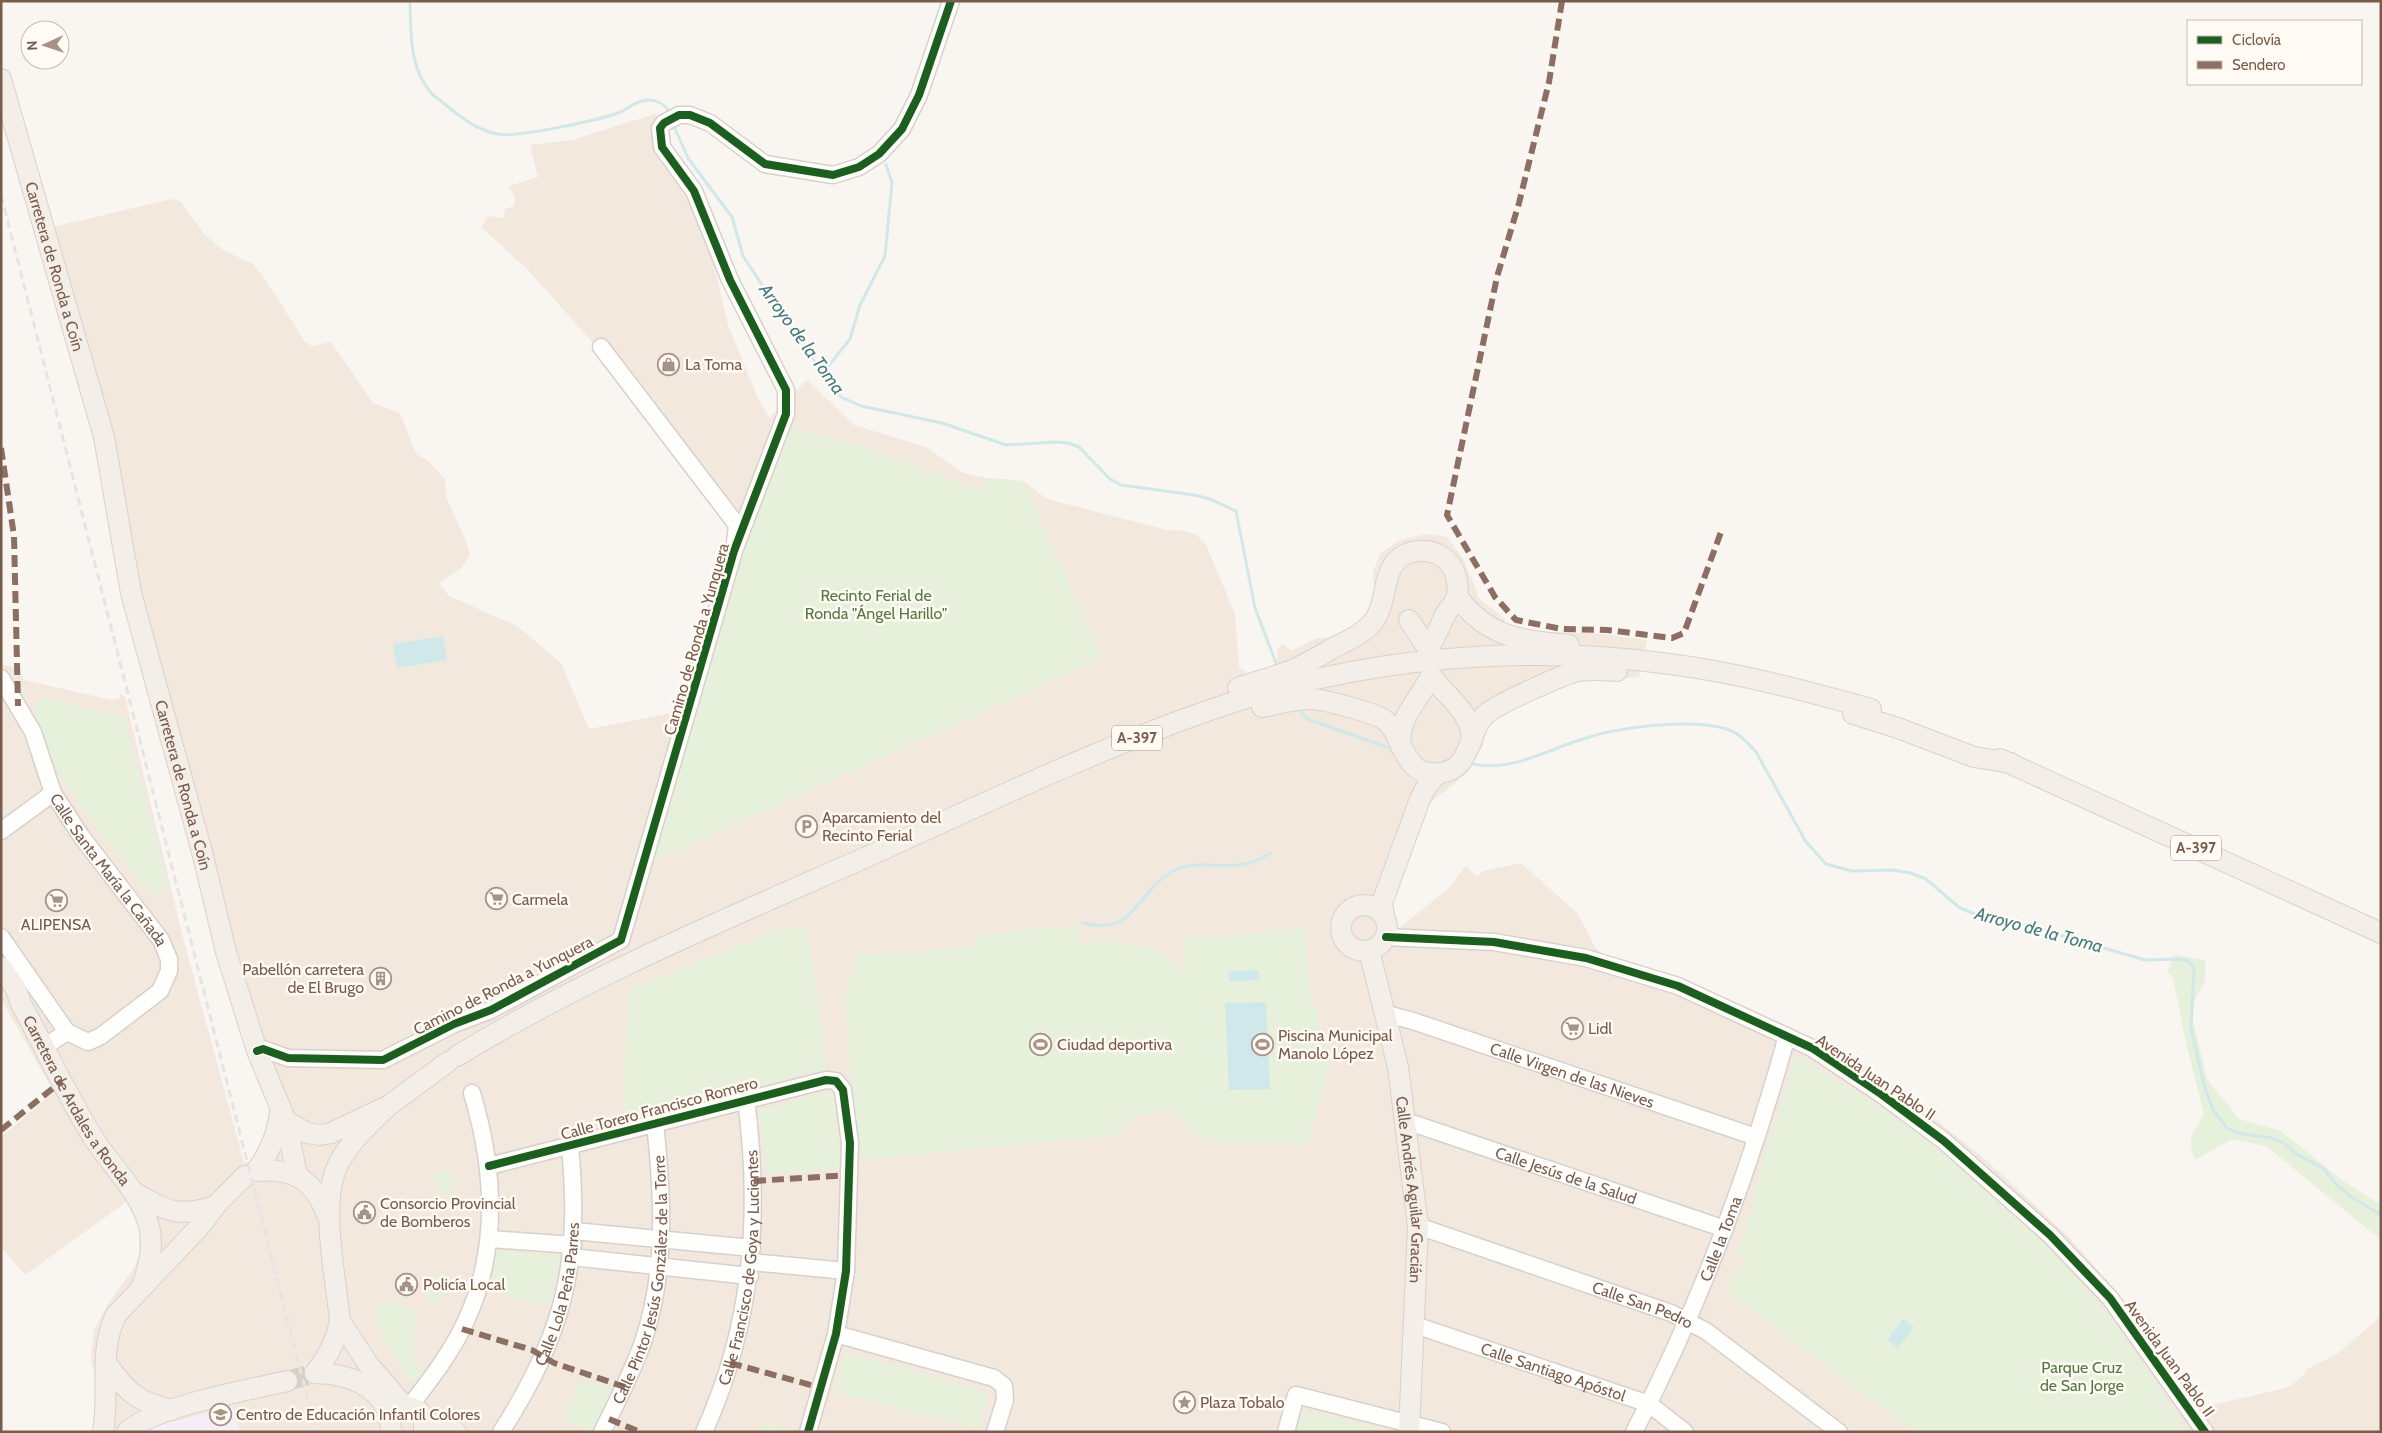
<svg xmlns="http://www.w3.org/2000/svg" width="2382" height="1433" font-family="Cabin,sans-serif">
<rect width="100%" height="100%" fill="#f9f5f0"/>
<path fill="#f2e8de" d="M 655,114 L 668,128 L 672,151 L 727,262 L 714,266 L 728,325 L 758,398 L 769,418 L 807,380 L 854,425 L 926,447 L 963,473 L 986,478 L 1023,481 L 1047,499 L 1167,530 L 1185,531 L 1197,535 L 1206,545 L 1235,614 L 1239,667 L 1246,672 L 1250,686 L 1279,684 L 1277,650 L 1283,644 L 1291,651 L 1317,638 L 1353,637 L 1353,625 L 1371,611 L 1374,590 L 1373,572 L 1380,554 L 1398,541 L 1426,534 L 1447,537 L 1464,560 L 1479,598 L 1505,619 L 1505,631 L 1593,633 L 1647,640 L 1639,677 L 1576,681 L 1499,713 L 1487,727 L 1482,747 L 1468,772 L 1428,805 L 1391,905 L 1399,928 L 1448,889 L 1466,866 L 1477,877 L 1483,871 L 1521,863 L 1578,914 L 1595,947 L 1604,955 L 1688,982 L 1774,1021 L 1886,1079 L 1988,1162 L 2067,1235 L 2109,1283 L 2200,1408 L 2289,1387 L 2305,1374 L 2307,1369 L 2337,1354 L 2381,1316 L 2381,1432 L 93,1432 L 97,1419 L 95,1378 L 91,1359 L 94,1330 L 108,1304 L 134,1268 L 139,1255 L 140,1226 L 129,1200 L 25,1275 L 1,1247 L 1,1137 L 54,1092 L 1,999 L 1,664 L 17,668 L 24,680 L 112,700 L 120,698 L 120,694 L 125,697 L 181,930 L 244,1163 L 299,1148 L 264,1049 L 199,831 L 48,228 L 172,199 L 181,202 L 204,234 L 223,250 L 253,264 L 265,279 L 305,342 L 312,346 L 331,342 L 373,403 L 400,413 L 416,454 L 427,460 L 445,479 L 446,497 L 467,543 L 470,556 L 459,570 L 439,583 L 449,596 L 517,626 L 561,663 L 589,729 L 677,712 L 685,706 L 746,533 L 602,353 L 528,270 L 481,227 L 488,216 L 504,218 L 505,209 L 514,206 L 515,197 L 509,186 L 538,177 L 530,145 L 572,140 Z"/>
<path fill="#f6eef6" d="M 233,1406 L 240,1432 L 138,1432 L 162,1423 L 177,1421 Z"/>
<path fill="#e7f0db" d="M 786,426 L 852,443 L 981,491 L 986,478 L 1023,481 L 1103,658 L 652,862 L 740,560 Z
M 44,699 L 124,716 L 169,888 L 153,895 C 126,867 17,737 38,701 Z
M 1079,925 L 1081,943 C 1125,940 1149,941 1184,971 L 1182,937 L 1260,934 L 1260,930 L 1306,930 L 1309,987 L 1331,1058 L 1308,1145 L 1237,1144 L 1194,1135 L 1171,1106 L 1168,1111 L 1132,1117 L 1120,1135 L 862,1160 L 849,1064 L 845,997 L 858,956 L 972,947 L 978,935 Z
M 796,928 L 807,929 L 827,1064 L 826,1068 L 622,1123 L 629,989 L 778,929 Z
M 2175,955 L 2205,960 L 2205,982 L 2192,1005 L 2193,1020 L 2207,1079 L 2239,1119 L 2281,1131 L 2343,1181 L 2381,1205 L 2381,1240 L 2266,1146 L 2232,1139 L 2195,1160 C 2186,1140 2193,1132 2204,1115 L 2186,1043 L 2173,978 L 2167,972 Z
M 1796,1055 L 1901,1121 L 1973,1176 L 2044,1242 L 2114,1322 L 2188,1432 L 1914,1432 L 1728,1291 L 1735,1271 L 1740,1273 L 1746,1259 L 1737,1251 L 1758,1195 L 1753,1193 Z
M 833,1091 L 842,1169 L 766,1175 L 759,1110 Z
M 451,1172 L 458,1181 L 446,1194 L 434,1186 L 433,1173 Z
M 496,1250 L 559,1256 L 549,1304 L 486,1291 Z
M 441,1271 L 451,1284 L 438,1303 L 427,1301 L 427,1278 Z
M 393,1302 L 415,1312 L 414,1355 L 416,1363 L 428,1369 L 416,1384 L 404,1374 L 373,1317 L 383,1303 Z
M 845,1352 L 989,1392 L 978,1429 L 834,1392 Z
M 582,1379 L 613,1389 L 592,1432 L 562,1419 Z
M 1302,1410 L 1394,1432 L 1296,1432 Z
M 764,1422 L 793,1432 L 760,1432 Z"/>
<path fill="#d0e8ea" d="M 443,636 L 447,660 L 397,668 L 393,644 Z
M 1259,970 L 1260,980 L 1229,982 L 1228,971 Z
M 1266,1002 L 1270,1089 L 1229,1090 L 1225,1003 Z
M 1903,1319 L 1914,1327 L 1898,1348 L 1887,1340 Z"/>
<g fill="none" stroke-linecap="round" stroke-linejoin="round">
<path stroke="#d0e8ea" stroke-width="3" d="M 410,1 C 411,34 409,70 433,95 C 438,99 444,103 448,107 C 463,119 479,131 498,134 C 517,138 598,120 618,113 C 626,110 633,103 642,101 C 654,98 664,103 670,113
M 673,124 L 688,158 L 732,217 L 743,256 L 796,336 L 841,397 L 861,406 L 942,423 L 1006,445 L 1055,442 L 1068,443 L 1079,447 L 1110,479 L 1121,485 L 1194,495 L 1210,499 L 1236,511 L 1255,608 L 1278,668
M 823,373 L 850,339 L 860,305 L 885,256 L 892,182 L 886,165
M 1298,709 L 1308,719 L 1389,748
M 1473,764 C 1513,772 1546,750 1583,739 C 1618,727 1691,718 1727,729 C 1739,733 1748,743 1756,752 L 1806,842 L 1826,864 L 1852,871 L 1894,870 L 1910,873 L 1926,879 L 1960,908 L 1972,913 L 2001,918 L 2145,960 L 2179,959 L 2188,961 L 2194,968 L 2191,1028 L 2204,1085 L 2213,1110 L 2228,1129 L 2243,1134 L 2272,1138 L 2284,1143 L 2296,1154 L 2324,1169 L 2335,1183 L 2350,1196 L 2381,1215
M 1083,923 C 1135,937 1137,891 1173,871 C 1196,859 1223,869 1246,864 C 1255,862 1263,857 1271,853"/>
<path stroke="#d9cfc7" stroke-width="20" stroke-dasharray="20 10" stroke-linecap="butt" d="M 287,1381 L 315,1373"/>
<defs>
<g id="minor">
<path d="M 601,347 L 737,525 L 735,542"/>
<path id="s1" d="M 1,678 L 33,732 L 53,793 L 81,836 L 161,940 L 169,959 L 169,971 L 160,991 L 101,1036 L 88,1042 L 67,1032"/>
<path d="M 1,831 L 53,793"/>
<path d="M 1,937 L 67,1032"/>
<path d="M 1386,937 L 1494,942 L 1586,958 L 1678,986 L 1812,1048 L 1881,1094 L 1944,1141 L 2050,1235 L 2110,1298 L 2205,1432"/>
<path id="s2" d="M 1387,1014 L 1413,1021 L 1756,1137"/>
<path d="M 44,1047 L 67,1032"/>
<path d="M 257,1051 L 263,1049 L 288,1058 L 383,1060 L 454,1024 L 491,1010 L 621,940 L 734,551 L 786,414 L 786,390 L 730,280 L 694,191 L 662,147 L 660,128 L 664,123 L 679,115 L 690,115 L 710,123 L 765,164 L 833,175 L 859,167 L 879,154 L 902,129 L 919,95 L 951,1"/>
<path id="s3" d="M 1406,1121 L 1725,1229"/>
<path d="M 489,1166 L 826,1080 L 836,1081 L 843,1090 L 850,1143 L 846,1271 L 836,1334 L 808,1432"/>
<path id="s4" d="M 1418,1226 L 1671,1313 L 1706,1331 L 1839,1432"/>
<path d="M 574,1231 L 752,1248"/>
<path d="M 490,1239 L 573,1245"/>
<path d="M 571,1257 L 750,1276"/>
<path d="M 751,1262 L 846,1271"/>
<path id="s5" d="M 1415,1325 L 1649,1404 L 1685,1432"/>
<path d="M 836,1334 L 994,1378 L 1004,1386 L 1005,1400 L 995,1432"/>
<path d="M 410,1406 C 430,1380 451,1353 465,1323 C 500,1249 495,1170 472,1093"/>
<path id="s6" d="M 501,1432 C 565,1332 581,1263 570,1146"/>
<path id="s7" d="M 602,1432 C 617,1402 632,1373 643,1342 C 667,1271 663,1197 655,1124"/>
<path id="s8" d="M 704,1432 C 753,1324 761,1215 746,1099"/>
<path d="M 1286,1432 L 1296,1395 L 1442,1432"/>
<path id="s9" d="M 1634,1432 C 1700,1306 1749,1173 1787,1036"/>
</g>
<g id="major">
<path id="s10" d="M 1,79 L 104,437 L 131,593 L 202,852 L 226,952 L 257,1051 L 286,1121 L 297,1175"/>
<path d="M 1457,596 C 1487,638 1521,640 1569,645"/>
<path d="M 1238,688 C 1255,682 1274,677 1292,670 C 1307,664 1321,655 1335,647 C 1349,640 1363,634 1373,622 C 1389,602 1380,569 1404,555 C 1414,550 1427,549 1437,554 C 1453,561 1460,579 1457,596 C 1455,603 1449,608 1445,615 C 1440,626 1435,638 1428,649 L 1409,620"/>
<path d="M 1262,707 C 1278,704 1295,699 1311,699 C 1323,699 1374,713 1383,719 C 1406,734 1400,778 1440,773 C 1474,768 1466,732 1486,714 C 1496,705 1565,673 1579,671 C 1591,669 1605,670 1617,671"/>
<path d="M 1853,714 L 1898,728 L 1974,757 L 2011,763"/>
<path d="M 1401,747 C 1396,720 1419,700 1431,676 C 1446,696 1473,713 1472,741"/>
<path d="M 2000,759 L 2381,933"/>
<circle cx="1364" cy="928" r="23"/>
<path d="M 1384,915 L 1382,903 L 1420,799 L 1428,784 L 1439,773"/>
<path id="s11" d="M 1369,950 L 1398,1067 L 1418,1226 L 1409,1432"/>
<path id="s12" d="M 1,967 L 16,989 L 21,1004 C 46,1049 67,1096 94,1139 C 113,1168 140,1192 149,1226 C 154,1246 149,1267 142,1286"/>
<path d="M 457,1056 C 588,976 731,917 871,855 C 992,800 1113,741 1240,700 C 1399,649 1576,642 1740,676 C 1784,685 1828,697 1871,709"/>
<path d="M 286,1121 L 307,1133 L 320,1135 L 331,1133 L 388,1106 L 448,1062"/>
<path d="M 256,1171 C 295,1168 314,1180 328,1217"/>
<path d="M 256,1171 C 270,1152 277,1135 280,1112"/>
<path d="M 135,1193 C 166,1211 179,1218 215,1206"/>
<path d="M 340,1321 L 368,1364 L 404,1406"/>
<path d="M 107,1364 C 127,1392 137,1402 172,1410"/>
<path d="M 315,1373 C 328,1357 336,1342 340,1321 C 336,1280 321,1209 335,1172 C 344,1146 369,1125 388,1106"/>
<path d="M 315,1373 C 349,1374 377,1384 391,1417"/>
<path d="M 425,1423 L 438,1424 L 456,1432"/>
<path d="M 103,1432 C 110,1393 98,1351 116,1315 L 201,1225 L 215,1206 L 245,1176"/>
<path d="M 127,1432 C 152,1407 249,1390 287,1381"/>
<path d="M 392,1432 C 383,1409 412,1398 424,1417 L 424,1432"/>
</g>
</defs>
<use href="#minor" stroke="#d7d1cb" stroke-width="19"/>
<use href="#major" stroke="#dad1cc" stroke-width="22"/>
<use href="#minor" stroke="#fefefd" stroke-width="16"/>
<use href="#major" stroke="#f3eee8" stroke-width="20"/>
<path stroke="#e6e3e7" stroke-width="3" stroke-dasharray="8 5" stroke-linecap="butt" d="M 1,195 L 316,1432"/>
<path stroke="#8d6e63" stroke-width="6" stroke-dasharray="12 6" stroke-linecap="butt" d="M 1562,1 L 1549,82 L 1519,203 L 1497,277 L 1447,515 L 1495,597 L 1516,620 L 1562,629 L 1607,630 L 1672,638 L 1684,633 L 1721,532
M 1,448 L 14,536 L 18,706
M 1,1130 L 62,1081
M 754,1181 L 850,1175
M 462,1329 L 532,1350 L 554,1363 L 625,1387
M 730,1363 L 822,1388
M 609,1419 L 640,1432"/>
<defs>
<path id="cycleway" d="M 1386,937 L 1494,942 L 1586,958 L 1678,986 L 1812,1048 L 1881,1094 L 1944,1141 L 2050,1235 L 2110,1298 L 2205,1432
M 257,1051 L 263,1049 L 288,1058 L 383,1060 L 454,1024 L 491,1010 L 621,940 L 734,551 L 786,414 L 786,390 L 730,280 L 694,191 L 662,147 L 660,128 L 664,123 L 679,115 L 690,115 L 710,123 L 765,164 L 833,175 L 859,167 L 879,154 L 902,129 L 919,95 L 951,1
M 489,1166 L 826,1080 L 836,1081 L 843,1090 L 850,1143 L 846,1271 L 836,1334 L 808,1432"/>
</defs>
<use href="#cycleway" stroke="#fffaf3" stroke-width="11"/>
<use href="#cycleway" stroke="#1b5e20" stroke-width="8"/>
</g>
<defs>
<symbol id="shop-ring" viewBox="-11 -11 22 22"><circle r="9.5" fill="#fffaf3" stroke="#a69286" stroke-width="1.5"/><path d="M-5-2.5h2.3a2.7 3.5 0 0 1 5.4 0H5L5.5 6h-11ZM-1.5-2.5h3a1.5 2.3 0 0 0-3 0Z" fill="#a69286"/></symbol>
<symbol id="parking-ring" viewBox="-11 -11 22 22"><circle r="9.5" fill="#fffaf3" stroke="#a69286" stroke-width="1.5"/><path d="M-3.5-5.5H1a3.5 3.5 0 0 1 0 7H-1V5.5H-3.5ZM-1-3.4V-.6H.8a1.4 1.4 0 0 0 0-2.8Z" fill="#a69286"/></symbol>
<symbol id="supermarket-ring" viewBox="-11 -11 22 22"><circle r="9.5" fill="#fffaf3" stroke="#a69286" stroke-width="1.5"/><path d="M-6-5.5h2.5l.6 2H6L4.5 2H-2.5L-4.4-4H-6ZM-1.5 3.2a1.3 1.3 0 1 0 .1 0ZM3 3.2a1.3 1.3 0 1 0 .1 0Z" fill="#a69286"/></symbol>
<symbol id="building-ring" viewBox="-11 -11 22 22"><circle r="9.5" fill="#fffaf3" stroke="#a69286" stroke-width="1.5"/><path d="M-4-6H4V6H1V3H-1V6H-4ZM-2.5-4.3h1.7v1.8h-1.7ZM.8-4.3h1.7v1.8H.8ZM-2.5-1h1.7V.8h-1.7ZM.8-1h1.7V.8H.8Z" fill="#a69286"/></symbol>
<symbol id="stadium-ring" viewBox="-11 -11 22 22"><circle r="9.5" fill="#fffaf3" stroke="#a69286" stroke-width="1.5"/><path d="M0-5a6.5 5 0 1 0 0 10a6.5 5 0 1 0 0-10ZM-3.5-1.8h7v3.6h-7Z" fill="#a69286"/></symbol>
<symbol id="civic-ring" viewBox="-11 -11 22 22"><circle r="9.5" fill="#fffaf3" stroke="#a69286" stroke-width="1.5"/><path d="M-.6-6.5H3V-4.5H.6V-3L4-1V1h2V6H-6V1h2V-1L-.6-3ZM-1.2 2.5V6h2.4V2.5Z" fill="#a69286"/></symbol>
<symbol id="sight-ring" viewBox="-11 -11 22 22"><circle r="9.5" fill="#fffaf3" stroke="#a69286" stroke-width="1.5"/><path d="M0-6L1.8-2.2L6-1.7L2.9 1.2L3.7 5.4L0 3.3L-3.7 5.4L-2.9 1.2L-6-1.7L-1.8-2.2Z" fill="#a69286"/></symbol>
<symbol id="school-ring" viewBox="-11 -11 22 22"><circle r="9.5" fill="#fffaf3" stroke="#a69286" stroke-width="1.5"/><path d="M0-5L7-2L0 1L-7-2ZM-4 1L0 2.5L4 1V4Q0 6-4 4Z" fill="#a69286"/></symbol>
</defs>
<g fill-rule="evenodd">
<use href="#shop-ring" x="656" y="352" width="25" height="25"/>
<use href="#parking-ring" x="794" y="814" width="25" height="25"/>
<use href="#supermarket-ring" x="484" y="886" width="25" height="25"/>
<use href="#supermarket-ring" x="44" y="888" width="25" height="25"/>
<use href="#building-ring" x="368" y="966" width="25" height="25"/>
<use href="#supermarket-ring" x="1560" y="1016" width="25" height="25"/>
<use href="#stadium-ring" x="1028" y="1032" width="25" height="25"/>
<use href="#stadium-ring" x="1250" y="1032" width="25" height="25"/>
<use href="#civic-ring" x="352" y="1200" width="25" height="25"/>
<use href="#civic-ring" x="394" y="1272" width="25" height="25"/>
<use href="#sight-ring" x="1172" y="1390" width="25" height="25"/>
<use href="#school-ring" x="208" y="1402" width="25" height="25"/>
</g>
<g text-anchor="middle" stroke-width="5" stroke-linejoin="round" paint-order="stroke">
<g fill="#fffaf3" stroke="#a28b7f" stroke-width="1">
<rect x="1112" y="725.5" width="50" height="25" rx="4"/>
<rect x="2171" y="835.5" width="50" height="25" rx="4"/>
</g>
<g font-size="15" font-weight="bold" fill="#7a5c4d">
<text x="1137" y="743">A-397</text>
<text x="2196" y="853">A-397</text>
</g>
<g font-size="16" fill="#7a5c4d" stroke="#fffaf3">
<text dy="6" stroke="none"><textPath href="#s10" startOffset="195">Carretera de Ronda a Coín</textPath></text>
<text transform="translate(696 639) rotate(-74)" y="6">Camino de Ronda a Yunquera</text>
<text dy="6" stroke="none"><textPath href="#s10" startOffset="730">Carretera de Ronda a Coín</textPath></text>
<text dy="6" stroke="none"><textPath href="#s1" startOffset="222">Calle Santa María la Cañada</textPath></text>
<text transform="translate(503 985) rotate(-27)" y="6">Camino de Ronda a Yunquera</text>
<text dy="6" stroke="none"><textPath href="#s2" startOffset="195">Calle Virgen de las Nieves</textPath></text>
<text transform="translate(1876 1077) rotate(34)" y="6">Avenida Juan Pablo II</text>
<text dy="6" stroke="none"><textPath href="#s12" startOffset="154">Carretera de Ardales a Ronda</textPath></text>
<text transform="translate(659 1108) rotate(-15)" y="6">Calle Torero Francisco Romero</text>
<text dy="6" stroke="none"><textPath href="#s3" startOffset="169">Calle Jesús de la Salud</textPath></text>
<text dy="6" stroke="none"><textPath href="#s11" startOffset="244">Calle Andrés Aguilar Gracián</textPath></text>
<text dy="6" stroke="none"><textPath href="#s9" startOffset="212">Calle la Toma</textPath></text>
<text dy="6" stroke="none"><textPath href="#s8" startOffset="170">Calle Francisco de Goya y Lucientes</textPath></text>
<text dy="6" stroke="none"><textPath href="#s7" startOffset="160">Calle Pintor Jesús González de la Torre</textPath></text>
<text dy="6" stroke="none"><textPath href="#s6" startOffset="151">Calle Lola Peña Parres</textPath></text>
<text dy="6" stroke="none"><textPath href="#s4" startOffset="238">Calle San Pedro</textPath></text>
<text transform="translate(2170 1358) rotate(54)" y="6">Avenida Juan Pablo II</text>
<text dy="6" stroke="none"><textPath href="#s5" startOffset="146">Calle Santiago Apóstol</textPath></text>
</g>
<g font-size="16" fill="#7a5c4d" stroke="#fffaf3" text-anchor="start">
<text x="685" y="370">La Toma</text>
<text x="822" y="823">Aparcamiento del<tspan x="822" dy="18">Recinto Ferial</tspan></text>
<text x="512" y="905">Carmela</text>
<text x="56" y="930" text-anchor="middle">ALIPENSA</text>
<text x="364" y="975" text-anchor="end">Pabellón carretera<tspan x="364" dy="18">de El Brugo</tspan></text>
<text x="1588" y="1034">Lidl</text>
<text x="1278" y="1041">Piscina Municipal<tspan x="1278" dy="18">Manolo López</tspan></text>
<text x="1057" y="1050">Ciudad deportiva</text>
<text x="380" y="1209">Consorcio Provincial<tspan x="380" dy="18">de Bomberos</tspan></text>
<text x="423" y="1290">Policía Local</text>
<text x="1200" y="1408">Plaza Tobalo</text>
<text x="236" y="1420">Centro de Educación Infantil Colores</text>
</g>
<g font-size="16" fill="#537a41" stroke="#fffaf3">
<text x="876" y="601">Recinto Ferial de<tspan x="876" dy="18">Ronda "Ángel Harillo"</tspan></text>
<text x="2082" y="1373">Parque Cruz<tspan x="2082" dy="18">de San Jorge</tspan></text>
</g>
<g font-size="18" font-style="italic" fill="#437c86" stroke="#fffaf3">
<text transform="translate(802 339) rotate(54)" y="6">Arroyo de la Toma</text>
<text transform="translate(2039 930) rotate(15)" y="6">Arroyo de la Toma</text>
</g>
</g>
<rect width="2382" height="1433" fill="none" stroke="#7a5c4d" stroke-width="5"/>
<rect x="2187" y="20" width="175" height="65" fill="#fffaf3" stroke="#cabbb1"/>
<rect x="2197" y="36" width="25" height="8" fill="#1b5e20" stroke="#cabbb1"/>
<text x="2232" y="45" font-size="15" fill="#7a5c4d">Ciclovía</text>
<rect x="2197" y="61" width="25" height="8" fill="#8d6e63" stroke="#cabbb1"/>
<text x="2232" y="70" font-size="15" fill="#7a5c4d">Sendero</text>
<g transform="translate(45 45) rotate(267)"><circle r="24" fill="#fffaf3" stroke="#cabbb1"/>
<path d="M0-4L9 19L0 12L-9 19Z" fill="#a69286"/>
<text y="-8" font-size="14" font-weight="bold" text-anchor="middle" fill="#7a5c4d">N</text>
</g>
</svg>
